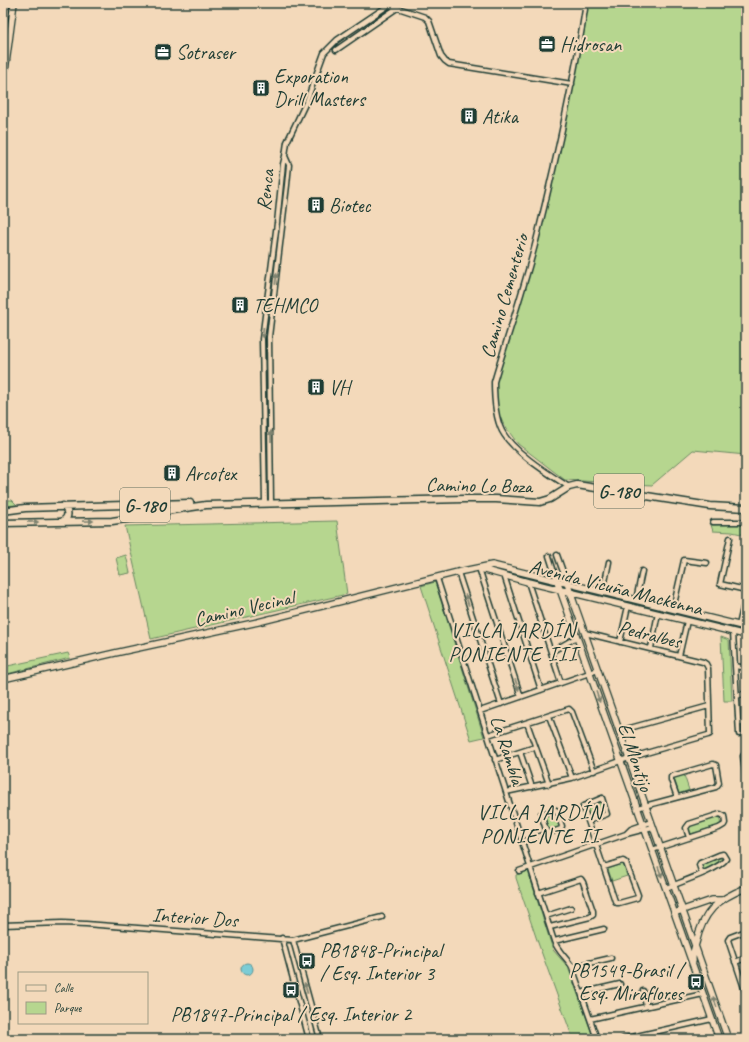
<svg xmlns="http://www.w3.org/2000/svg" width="749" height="1042" font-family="Caveat,sans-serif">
<rect width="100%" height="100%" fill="#f3d9ba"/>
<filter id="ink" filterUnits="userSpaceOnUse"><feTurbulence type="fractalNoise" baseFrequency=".025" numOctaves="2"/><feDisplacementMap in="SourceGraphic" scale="8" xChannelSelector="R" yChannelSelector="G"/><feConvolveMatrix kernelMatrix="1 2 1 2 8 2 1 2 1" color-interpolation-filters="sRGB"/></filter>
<g filter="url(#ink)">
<path fill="#b6d68f" stroke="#6a8a62" d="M 589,3 L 746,3 L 746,455 L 693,450 L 652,485 L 565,480 L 518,444 L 504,425 L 499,415 L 495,390 L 497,376 L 539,240 Z
M 3,500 L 12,500 L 17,505 L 3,506 Z
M 337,521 L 347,594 L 151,639 L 125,526 Z
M 746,524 L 746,535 L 732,532 L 713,531 L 711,525 Z
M 126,555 L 130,573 L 120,575 L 116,558 Z
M 435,582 L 484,737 L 471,740 L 421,586 Z
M 721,637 L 729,640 L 732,701 L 724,701 Z
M 68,653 L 70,658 L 3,675 L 3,667 Z
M 684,775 L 689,790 L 679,794 L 674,778 Z
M 600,801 L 604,813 L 589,818 L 585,807 Z
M 555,812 L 560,827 L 548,831 L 543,816 Z
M 719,817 L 721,825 L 690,834 L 688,826 Z
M 720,856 L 723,862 L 703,871 L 700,865 Z
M 623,864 L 627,876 L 612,881 L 608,869 Z
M 528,871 L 553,950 L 568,967 L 594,1039 L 573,1039 L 537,940 L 516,878 L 516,875 Z"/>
<path fill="#7cccd5" stroke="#579395" d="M241 969a6 6 0 1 1 12 0a6 6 0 1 1-12 0Z"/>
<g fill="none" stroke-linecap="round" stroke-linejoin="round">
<defs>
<path id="street" d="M 389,5 L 425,17 L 429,21 L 441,56 L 445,61 L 449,64 L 572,84
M 336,50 L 397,8 L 398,3
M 569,487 C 549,474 513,452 502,431 C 495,417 494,398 494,382 C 508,334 525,286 537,237 C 556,160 574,82 586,3
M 265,503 L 262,339 L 277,223 L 283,164 L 285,156 L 287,142 L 307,100 L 324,53 L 337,40 L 392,3
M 271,503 L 269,337 L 287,185 L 289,165 L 285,156
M 713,522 L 746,522
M 730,538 L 720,584 L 746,590
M 557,555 L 567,583
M 549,556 L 557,581
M 479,568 L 521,697
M 458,572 L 501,704
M 504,575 L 541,690
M 437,578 L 554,941 C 558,952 567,958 572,967 L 597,1039
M 528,582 L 561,683
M 603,592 L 609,562
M 636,600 L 642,571
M 673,609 L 684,560 L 707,563
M 739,625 L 746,595
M 733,632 L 739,734
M 620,642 L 628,606
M 651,648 L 658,613
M 551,652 L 577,637
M 679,656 L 687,621
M 735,666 L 746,668
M 737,696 L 746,693
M 480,711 L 598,670
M 549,716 L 572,778
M 527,723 L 549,784
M 739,723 L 746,721
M 619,731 L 709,706
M 488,735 L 569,709 L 572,712 L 594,771
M 520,752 L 532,787
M 746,752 L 743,756 L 746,780
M 495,760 L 535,747
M 506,792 L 572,778 L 629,758 L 708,735 L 710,734 L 708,668 L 706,664 L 703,662 L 585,633
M 602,798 L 607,814 L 588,821 L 583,806 Z
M 637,808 L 716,787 L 719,783 L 716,765 L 713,764 L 672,776 L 671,777 L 671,780 L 677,797
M 588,821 L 615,901 L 617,903 L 619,903 L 637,898 L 638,895 L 626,863 L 623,861 L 604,867
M 626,834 L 631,829 L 651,822
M 522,842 L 561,829 L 562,826 L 556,810 L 541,814 L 547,833
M 652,850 L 719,828 L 724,825 L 725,823 L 724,816 L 720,814 L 689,824 L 686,828 L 689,838
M 519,871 L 626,834 L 653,827
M 666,888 C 678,883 719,870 726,859 L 723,854 L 719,855 L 700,863 L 699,865 L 702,874
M 538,893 L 581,879 L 583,882 L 593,911 L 593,915 L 590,917 L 550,927
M 546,916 L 571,908
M 3,925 L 62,923 L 86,924 L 293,940 L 382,917
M 746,931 L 730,937 L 728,940 L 746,994
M 282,938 L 309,1039
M 293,940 L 320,1039
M 554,941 L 604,929
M 735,962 L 746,958
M 572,967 L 611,958
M 643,991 L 646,1006
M 581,993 L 620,984
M 590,1019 L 703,994
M 623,1039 L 712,1019"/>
<path id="secondary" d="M 3,86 L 14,3
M 481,569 L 528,582 L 746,635
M 557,581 L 719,1039
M 567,583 L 728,1039
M 3,679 L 115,653 L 258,622 L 458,572 L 492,565 L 746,627
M 674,913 L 712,900 L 721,900
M 693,961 C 692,954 694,949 696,943 C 703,912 717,899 746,888"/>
<path id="primary" d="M 3,511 L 25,508 L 190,503
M 63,521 C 69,517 69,511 63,506
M 3,523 L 112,521 L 139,517 L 172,510 L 206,505 L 464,499 L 496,499 L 540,502 L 550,499 L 569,487 L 577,485 L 710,506 L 746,508"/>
<path id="highway" d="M 3,20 L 5,3"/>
</defs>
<use href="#street" stroke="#1f3d34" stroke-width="7"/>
<use href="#secondary" stroke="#1f3d34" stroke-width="8"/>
<use href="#primary" stroke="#1f3d34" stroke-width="9"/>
<use href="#highway" stroke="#1f3d34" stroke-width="10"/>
<use href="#street" stroke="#f3d9ba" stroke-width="4"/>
<use href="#secondary" stroke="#f3d9ba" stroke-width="5.5"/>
<use href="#primary" stroke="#f3d9ba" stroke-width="6"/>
<use href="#highway" stroke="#f3d9ba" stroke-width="7"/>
</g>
<defs><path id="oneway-solid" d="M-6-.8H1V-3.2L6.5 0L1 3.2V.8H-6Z"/></defs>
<g fill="#7e8370">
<use href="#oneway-solid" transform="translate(276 279) rotate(-83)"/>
<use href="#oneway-solid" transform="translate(263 333) rotate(94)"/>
<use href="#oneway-solid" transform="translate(271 436) rotate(-90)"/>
<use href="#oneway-solid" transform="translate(88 521) rotate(-1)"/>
<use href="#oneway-solid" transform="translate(33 522) rotate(-1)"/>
<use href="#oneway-solid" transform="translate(467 600) rotate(-108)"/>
<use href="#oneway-solid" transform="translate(517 685) rotate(72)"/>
<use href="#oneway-solid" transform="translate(598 697) rotate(71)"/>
<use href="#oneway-solid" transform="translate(660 872) rotate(70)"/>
<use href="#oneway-solid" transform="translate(306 988) rotate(-105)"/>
<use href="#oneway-solid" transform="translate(715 1002) rotate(-109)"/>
</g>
</g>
<defs>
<symbol id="office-square" viewBox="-11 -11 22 22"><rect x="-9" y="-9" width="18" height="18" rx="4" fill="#1f3d34" stroke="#f3d9ba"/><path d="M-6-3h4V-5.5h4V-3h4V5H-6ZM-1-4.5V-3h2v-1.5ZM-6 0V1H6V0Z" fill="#fff"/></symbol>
<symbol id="building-square" viewBox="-11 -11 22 22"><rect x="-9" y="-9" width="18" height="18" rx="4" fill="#1f3d34" stroke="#f3d9ba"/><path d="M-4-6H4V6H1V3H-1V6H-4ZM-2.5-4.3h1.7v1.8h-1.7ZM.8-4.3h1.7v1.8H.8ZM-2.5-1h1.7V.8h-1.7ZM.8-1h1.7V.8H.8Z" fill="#fff"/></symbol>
<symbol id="bus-square" viewBox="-11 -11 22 22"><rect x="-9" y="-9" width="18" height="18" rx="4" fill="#1f3d34" stroke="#f3d9ba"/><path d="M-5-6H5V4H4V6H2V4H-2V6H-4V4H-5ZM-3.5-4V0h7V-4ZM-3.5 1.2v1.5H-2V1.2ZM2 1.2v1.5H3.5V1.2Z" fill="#fff"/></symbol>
</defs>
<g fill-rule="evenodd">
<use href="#office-square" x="537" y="34" width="20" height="20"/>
<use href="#office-square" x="153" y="42" width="20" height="20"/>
<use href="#building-square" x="251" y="78" width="20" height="20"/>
<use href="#building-square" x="459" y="106" width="20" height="20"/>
<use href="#building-square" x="306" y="195" width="20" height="20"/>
<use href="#building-square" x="230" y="295" width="20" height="20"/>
<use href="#building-square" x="306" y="377" width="20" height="20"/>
<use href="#building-square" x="162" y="463" width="20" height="20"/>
<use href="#bus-square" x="297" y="951" width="20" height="20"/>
<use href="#bus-square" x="686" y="972" width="20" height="20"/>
<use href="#bus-square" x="281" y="980" width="20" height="20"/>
</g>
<g text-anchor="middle" stroke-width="4" stroke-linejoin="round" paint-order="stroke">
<g fill="#f3d9ba" stroke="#5f6c5c" stroke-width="1">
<rect x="594" y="474" width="50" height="34" rx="3"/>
<rect x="120" y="488" width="50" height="34" rx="3"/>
</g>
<g font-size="19" font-weight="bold" fill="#1f3d34">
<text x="619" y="498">G-180</text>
<text x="145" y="512">G-180</text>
</g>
<g font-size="20" fill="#1f3d34" stroke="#f3d9ba" text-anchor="start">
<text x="560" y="51">Hidrosan</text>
<text x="176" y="59">Sotraser</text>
<text x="274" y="83">Exporation<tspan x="274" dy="23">Drill Masters</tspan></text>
<text x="482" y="123">Atika</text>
<text x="329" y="212">Biotec</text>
<text x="253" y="312">TEHMCO</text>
<text x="329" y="394">VH</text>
<text x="185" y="480">Arcotex</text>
<text x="320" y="957">PB1848-Principal<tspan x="320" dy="23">/ Esq. Interior 3</tspan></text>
<text x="683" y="977" text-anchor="end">PB1549-Brasil /<tspan x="683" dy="23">Esq. Miraflores</tspan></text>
<text x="291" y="1021" text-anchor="middle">PB1847-Principal / Esq. Interior 2</text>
</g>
<g font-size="20" fill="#1f3d34" stroke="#f3d9ba">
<text transform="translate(265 190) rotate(-84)" y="7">Renca</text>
<text transform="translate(504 296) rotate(-74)" y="7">Camino Cementerio</text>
<text transform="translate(479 485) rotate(1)" y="7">Camino Lo Boza</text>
<text transform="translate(616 587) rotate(14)" y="7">Avenida Vicuña Mackenna</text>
<text transform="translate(244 608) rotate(-13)" y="7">Camino Vecinal</text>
<text transform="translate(650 634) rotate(14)" y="7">Pedralbes</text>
<text transform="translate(508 750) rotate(72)" y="7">La Rambla</text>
<text transform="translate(636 757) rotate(71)" y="7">El Montijo</text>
<text transform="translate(195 917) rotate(4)" y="7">Interior Dos</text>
</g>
<g font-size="21" letter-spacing="1" fill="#1f3d34" stroke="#f3d9ba">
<text x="513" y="637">VILLA JARDÍN<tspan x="513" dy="24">PONIENTE III</tspan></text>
<text x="540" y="819">VILLA JARDÍN<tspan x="540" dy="24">PONIENTE II</tspan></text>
</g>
</g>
<rect width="749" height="1042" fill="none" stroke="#f3d9ba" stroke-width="16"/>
<rect x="8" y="8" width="733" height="1026" fill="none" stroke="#1f3d34" stroke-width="1.5" filter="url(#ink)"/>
<rect x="18" y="972" width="130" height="52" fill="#f3d9ba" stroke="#9e9b84"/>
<rect x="26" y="985" width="20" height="6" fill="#f3d9ba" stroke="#9e9b84"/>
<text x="54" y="992" font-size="12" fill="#1f3d34">Calle</text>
<rect x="26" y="1002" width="20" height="12" fill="#b6d68f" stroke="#9e9b84"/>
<text x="54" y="1012" font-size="12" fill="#1f3d34">Parque</text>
</svg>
